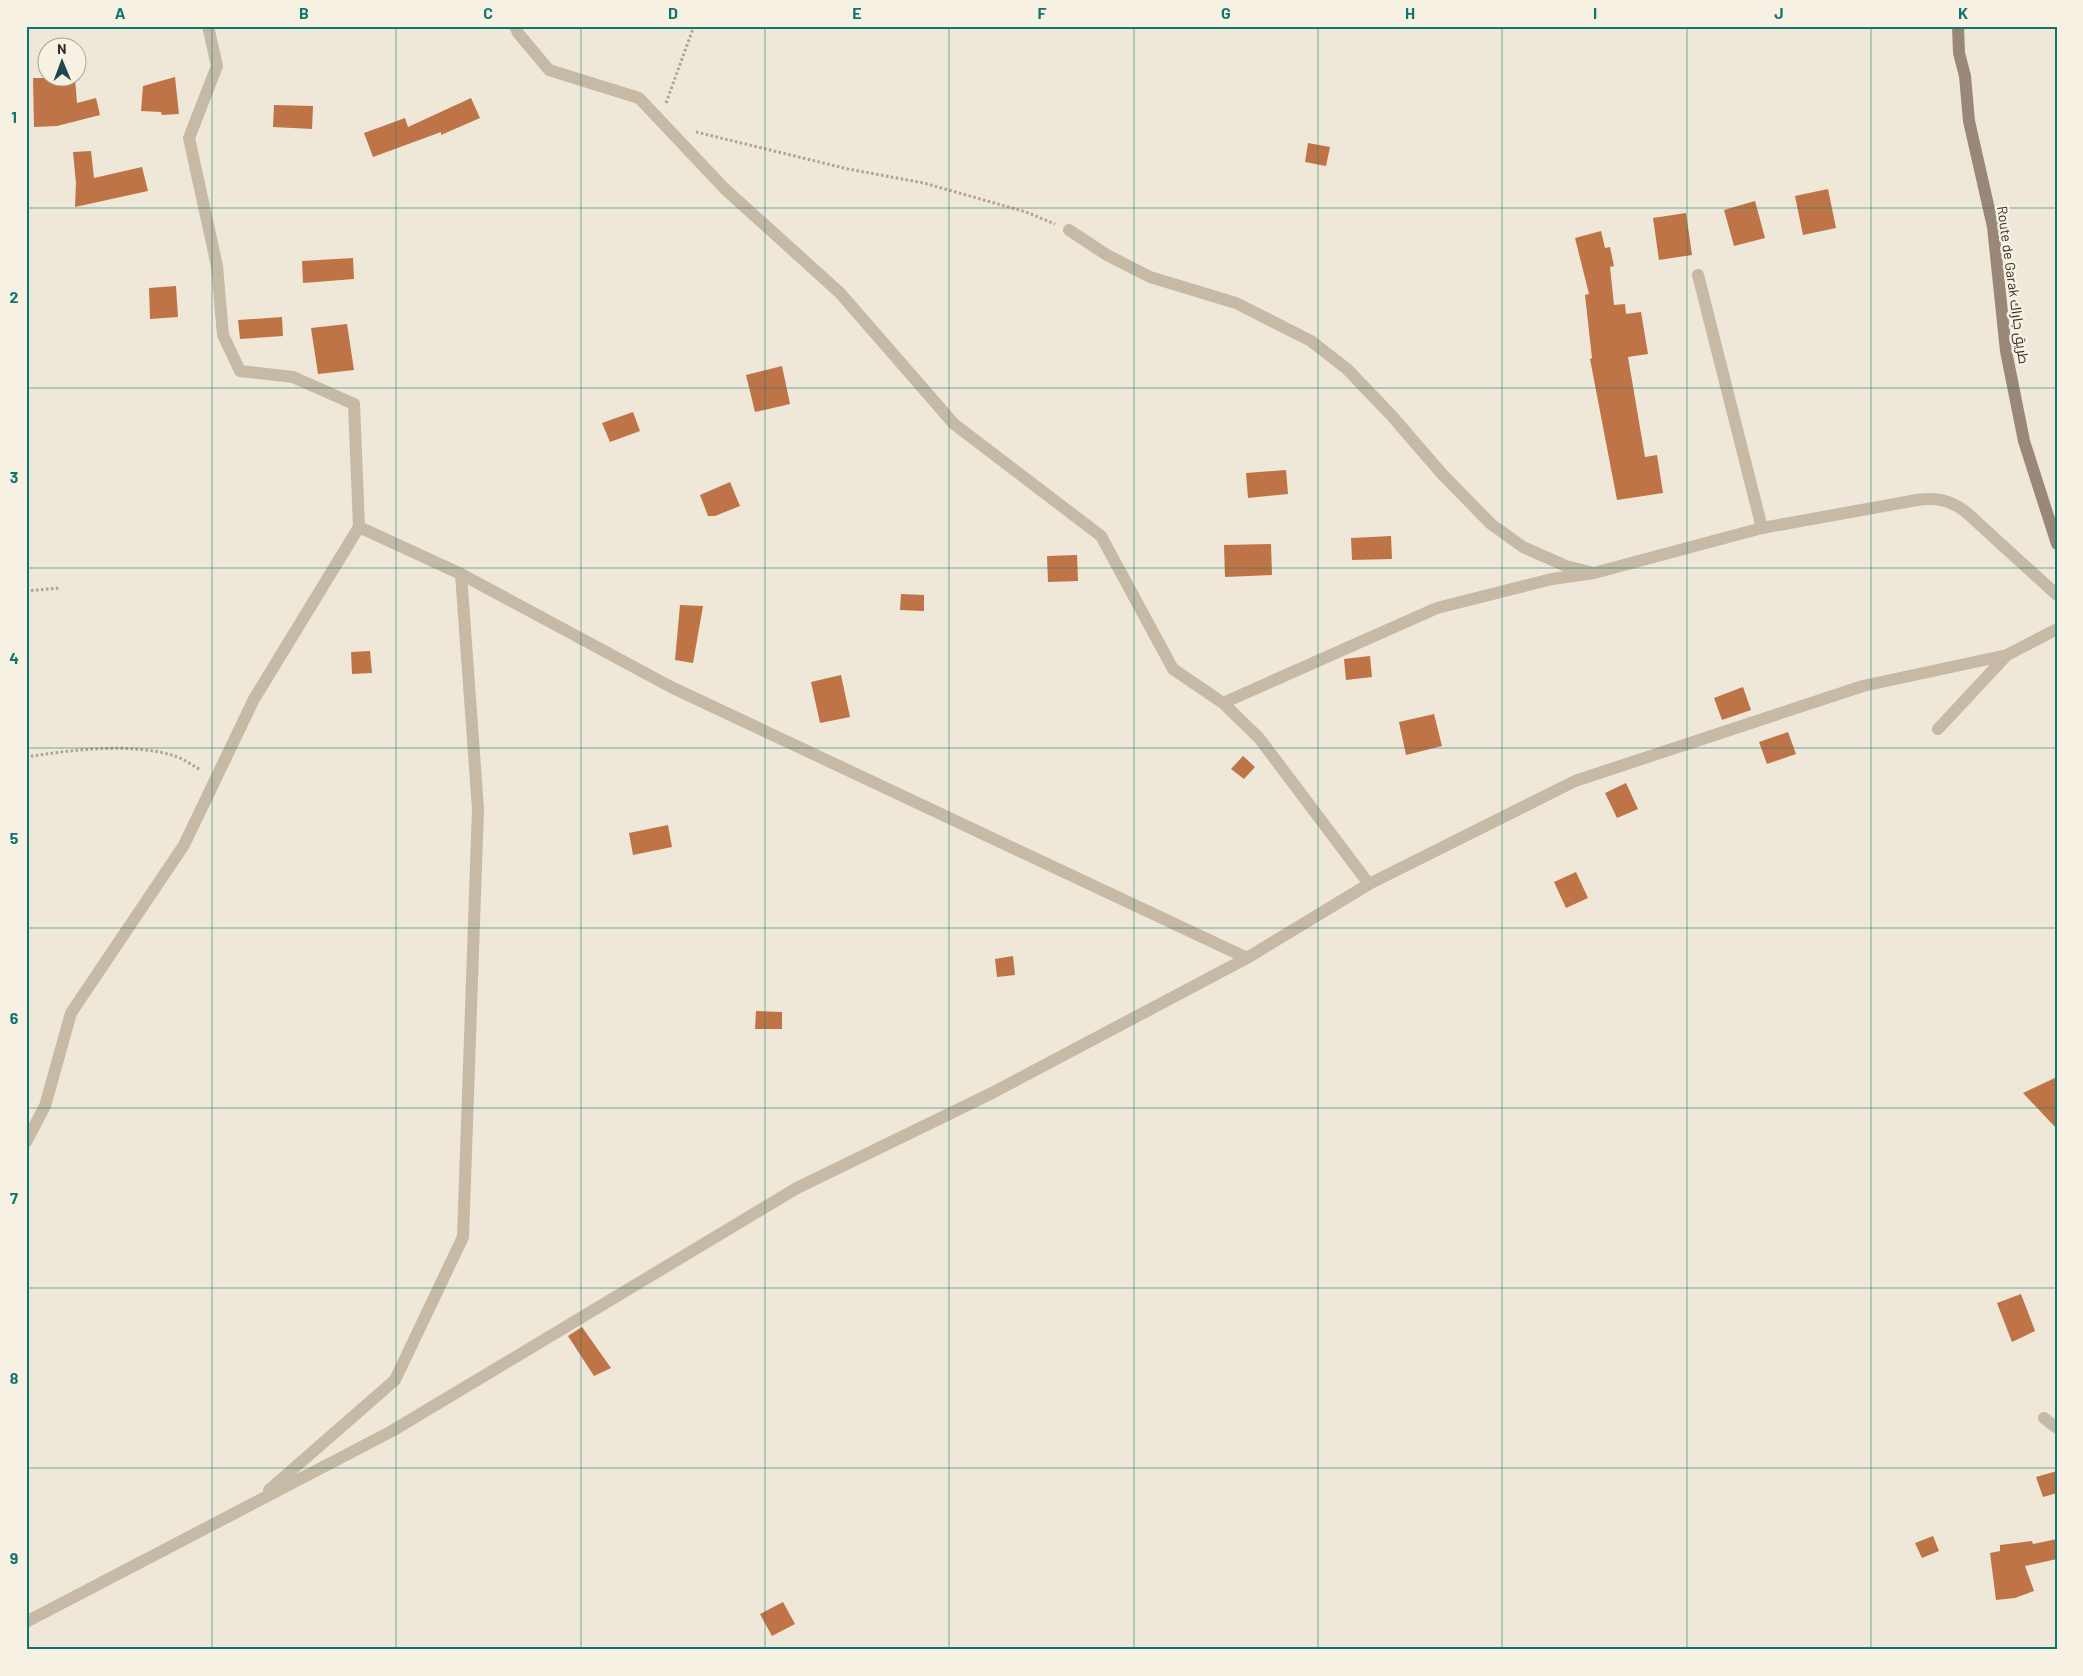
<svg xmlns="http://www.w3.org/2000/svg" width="2083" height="1676" font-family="Barlow,Cairo,sans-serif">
<rect width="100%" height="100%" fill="#efe7d8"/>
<path fill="#be7447" d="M 175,77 L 179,114 L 162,115 L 161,112 L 141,111 L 143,86 Z
M 33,78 L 75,78 L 77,103 L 96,98 L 100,115 L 57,126 L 34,127 Z
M 471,98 L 480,118 L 441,135 L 441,132 L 373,157 L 364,133 L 405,118 L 408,127 Z
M 274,105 L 313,106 L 312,129 L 273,127 Z
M 1308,143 L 1330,147 L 1326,166 L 1305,162 Z
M 91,151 L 94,178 L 142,167 L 148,191 L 75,207 L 76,183 L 73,152 Z
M 1828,189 L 1836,228 L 1803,235 L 1795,196 Z
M 1755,201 L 1765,238 L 1734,246 L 1724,210 Z
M 1686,213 L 1692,255 L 1659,260 L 1653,218 Z
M 1601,231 L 1605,248 L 1610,247 L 1614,266 L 1610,267 L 1614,305 L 1625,304 L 1626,314 L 1641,312 L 1648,354 L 1628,357 L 1645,457 L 1657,455 L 1663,493 L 1617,500 L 1590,359 L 1592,358 L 1585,295 L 1589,294 L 1575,238 Z
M 353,258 L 354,279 L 303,283 L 302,261 Z
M 176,286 L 178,317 L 150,319 L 149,288 Z
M 282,317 L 283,336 L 240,339 L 238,320 Z
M 347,324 L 354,370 L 318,374 L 311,328 Z
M 782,366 L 790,404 L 755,412 L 746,375 Z
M 633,412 L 640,431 L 610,442 L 602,423 Z
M 1286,470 L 1288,494 L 1248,498 L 1246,473 Z
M 730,482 L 740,506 L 715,516 L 708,516 L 700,495 Z
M 1391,536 L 1392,559 L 1352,560 L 1351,538 Z
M 1271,544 L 1272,575 L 1225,577 L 1224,545 Z
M 1077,555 L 1078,581 L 1048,582 L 1047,556 Z
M 901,594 L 924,595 L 924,611 L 900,610 Z
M 680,605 L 703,606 L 693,663 L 675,660 Z
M 370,651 L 372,673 L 352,674 L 351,652 Z
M 1370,656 L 1372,677 L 1346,680 L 1344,659 Z
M 841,675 L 850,717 L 820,723 L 811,682 Z
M 1743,687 L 1751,710 L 1722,720 L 1714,698 Z
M 1434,714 L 1442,746 L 1406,755 L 1399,722 Z
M 1788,732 L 1796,754 L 1767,764 L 1759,742 Z
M 1243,756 L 1255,767 L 1244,779 L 1231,769 Z
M 1626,783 L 1638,809 L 1617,818 L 1605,793 Z
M 668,825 L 672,847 L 633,855 L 629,833 Z
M 1576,872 L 1588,898 L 1566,908 L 1554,882 Z
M 1013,956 L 1015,975 L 997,977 L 995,959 Z
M 756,1011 L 782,1012 L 782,1029 L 755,1029 Z
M 2057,1077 L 2057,1129 L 2023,1093 Z
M 2021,1294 L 2035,1331 L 2012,1342 L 1997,1303 Z
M 582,1327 L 611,1368 L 594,1376 L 568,1336 Z
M 2057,1471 L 2057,1493 L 2043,1497 L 2036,1477 Z
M 1933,1536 L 1939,1551 L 1922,1558 L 1915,1543 Z
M 2057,1539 L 2057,1559 L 2025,1566 L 2034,1591 L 2015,1598 L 1996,1600 L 1990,1553 L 2000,1551 L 2000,1545 L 2032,1541 L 2033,1544 Z
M 783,1602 L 795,1624 L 772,1636 L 760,1614 Z"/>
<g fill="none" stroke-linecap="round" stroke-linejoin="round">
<path stroke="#b2a390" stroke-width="3" stroke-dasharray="2.5 2.5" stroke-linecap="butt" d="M 666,103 L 694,26
M 696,132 L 848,169 L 924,183 L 1026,212 L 1055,224
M 26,591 L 60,588
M 26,757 C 72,750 130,742 175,756 C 184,759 193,766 201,770"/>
<path stroke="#c6b9a5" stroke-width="12" d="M 1698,275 L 1762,528 L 1917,500 C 1936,497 1950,500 1966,512 L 2057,595"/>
<path stroke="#c6b9a5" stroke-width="12" d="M 515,26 L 518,33 L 549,70 L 639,98 L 725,189 L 840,293 L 954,424 L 1101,536 L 1173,669 L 1223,703 L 1259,738 L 1369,884
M 1069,230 L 1107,255 L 1150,277 L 1236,303 L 1311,341 L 1347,369 L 1392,416 L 1442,474 L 1491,524 L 1523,547 L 1566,566 L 1594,573
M 359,527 L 461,574 L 671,687 L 1247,958
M 1223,703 L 1437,608 L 1552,579 L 1594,573 L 1762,528
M 1938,729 L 2007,655
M 26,1142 L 45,1106 L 71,1013 L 184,845 L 254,699 L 359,527 L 354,404 L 293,377 L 240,371 L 223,335 L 217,266 L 189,138 L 217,66 L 208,26
M 2044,1418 L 2057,1428
M 269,1490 L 395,1380 L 463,1237 L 478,809 L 461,574
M 26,1622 L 392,1431 L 797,1188 L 992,1093 L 1247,958 L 1369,884 L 1575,781 L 1863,686 L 2007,655 L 2057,629"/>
<path stroke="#987" stroke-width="12" d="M 1958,26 L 1959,53 L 1965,76 L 1969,121 L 1993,227 L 2006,351 L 2024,441 L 2057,544"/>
</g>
<path fill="none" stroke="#0f766e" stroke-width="1" stroke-opacity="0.55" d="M 212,26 L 212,1650M 396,26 L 396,1650M 581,26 L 581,1650M 765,26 L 765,1650M 949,26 L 949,1650M 1134,26 L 1134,1650M 1318,26 L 1318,1650M 1502,26 L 1502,1650M 1687,26 L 1687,1650M 1871,26 L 1871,1650M 26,208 L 2057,208M 26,388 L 2057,388M 26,568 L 2057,568M 26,748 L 2057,748M 26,928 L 2057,928M 26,1108 L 2057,1108M 26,1288 L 2057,1288M 26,1468 L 2057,1468"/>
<g text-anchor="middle" stroke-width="5" stroke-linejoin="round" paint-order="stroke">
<g font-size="14" fill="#322c26" stroke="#f7f1e4">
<text transform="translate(2013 285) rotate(82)" y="5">Route de Garak طريق جاراك</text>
</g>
</g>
<rect width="2083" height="1676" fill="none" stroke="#f7f1e4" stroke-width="55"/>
<g transform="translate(62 62) rotate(359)"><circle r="24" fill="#f7f1e4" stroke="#a8a298"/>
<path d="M0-4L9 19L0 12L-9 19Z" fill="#1e4751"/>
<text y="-8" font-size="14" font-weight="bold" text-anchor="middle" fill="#322c26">N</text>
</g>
<rect x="28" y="28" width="2028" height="1620" fill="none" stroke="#0f766e" stroke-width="2"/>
<g font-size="16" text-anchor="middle" font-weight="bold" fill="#0f766e">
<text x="120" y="19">A</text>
<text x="304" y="19">B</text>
<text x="488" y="19">C</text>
<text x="673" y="19">D</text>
<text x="857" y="19">E</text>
<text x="1042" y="19">F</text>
<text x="1226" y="19">G</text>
<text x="1410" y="19">H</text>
<text x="1595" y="19">I</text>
<text x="1779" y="19">J</text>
<text x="1963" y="19">K</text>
<text x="14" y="123">1</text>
<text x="14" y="303">2</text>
<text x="14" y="483">3</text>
<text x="14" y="664">4</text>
<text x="14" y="844">5</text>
<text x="14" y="1024">6</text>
<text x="14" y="1204">7</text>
<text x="14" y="1384">8</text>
<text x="14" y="1564">9</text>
</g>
</svg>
